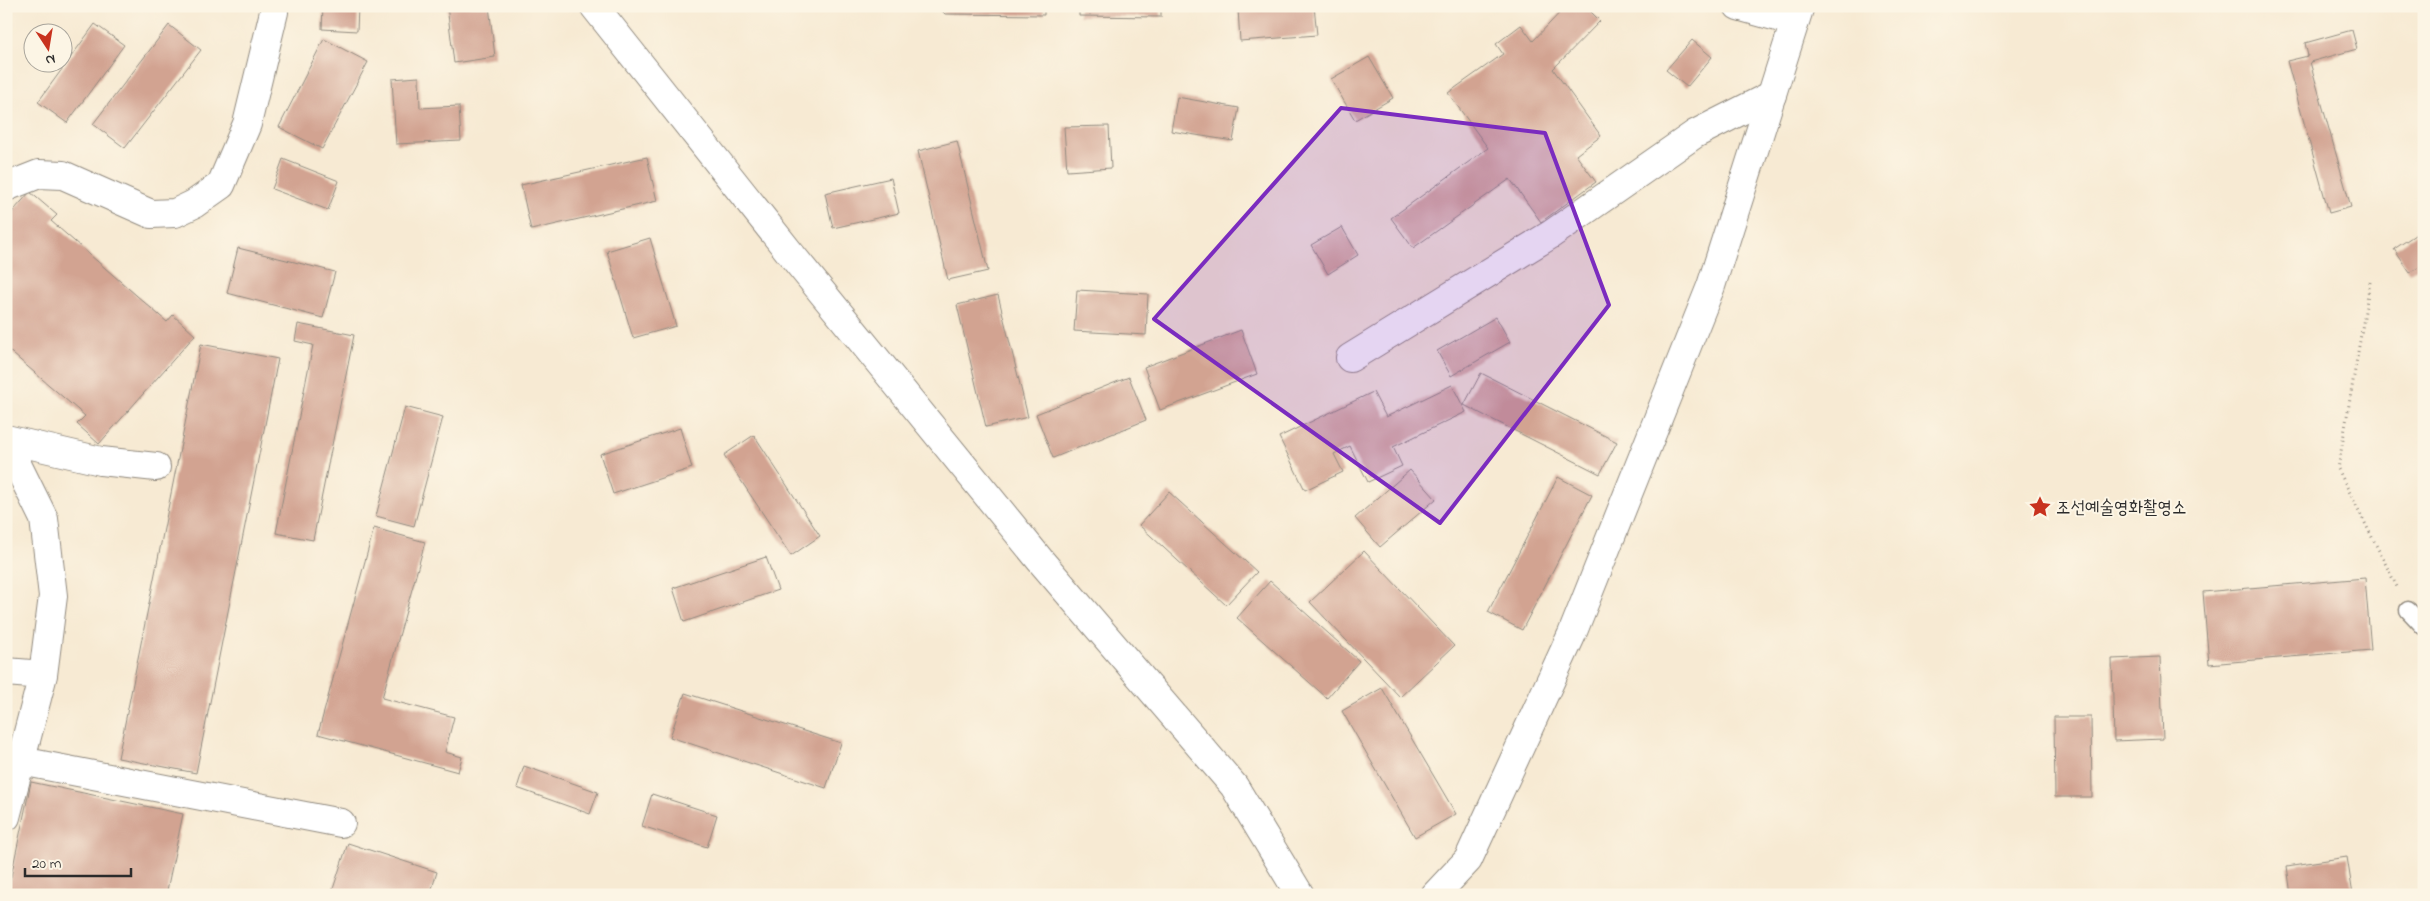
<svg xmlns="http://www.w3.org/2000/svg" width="2430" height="901" font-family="'Indie Flower','Poor Story',sans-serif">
<rect width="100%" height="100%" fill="#fcf5e5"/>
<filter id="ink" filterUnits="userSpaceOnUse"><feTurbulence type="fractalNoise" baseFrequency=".02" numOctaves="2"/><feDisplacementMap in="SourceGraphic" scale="10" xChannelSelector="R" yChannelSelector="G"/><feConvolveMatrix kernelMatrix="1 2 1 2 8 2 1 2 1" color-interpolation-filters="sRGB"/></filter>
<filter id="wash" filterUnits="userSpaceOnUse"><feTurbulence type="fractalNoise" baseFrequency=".0096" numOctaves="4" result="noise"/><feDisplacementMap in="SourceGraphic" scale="20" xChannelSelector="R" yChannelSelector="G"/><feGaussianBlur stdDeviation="1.12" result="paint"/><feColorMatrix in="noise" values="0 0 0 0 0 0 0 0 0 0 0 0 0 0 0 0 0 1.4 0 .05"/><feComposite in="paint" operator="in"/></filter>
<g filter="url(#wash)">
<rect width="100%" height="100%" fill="#f7ead3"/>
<g id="blocks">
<path fill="#d2a391" d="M 323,6 L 358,6 L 357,31 L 322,29 Z
M 447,6 L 489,6 L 495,57 L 454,63 Z
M 937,6 L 1044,6 L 1044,15 L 945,14 Z
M 1079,6 L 1161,6 L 1161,17 L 1079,16 Z
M 1277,6 L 1314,6 L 1317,35 L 1240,41 L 1238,9 Z
M 1566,6 L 1585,6 L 1600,21 L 1553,69 L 1601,136 L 1576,155 L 1596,182 L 1541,222 L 1510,179 L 1413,248 L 1391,218 L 1488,148 L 1448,93 L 1503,54 L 1496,44 L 1521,25 L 1533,41 Z
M 95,24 L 124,45 L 67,123 L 38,102 Z
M 169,25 L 201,50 L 125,148 L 93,124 Z
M 2352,30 L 2357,49 L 2310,62 L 2351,207 L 2329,213 L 2287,61 L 2308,56 L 2305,43 Z
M 324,39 L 368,62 L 322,149 L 279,127 Z
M 1692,40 L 1712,57 L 1687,87 L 1666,70 Z
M 1369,57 L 1393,98 L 1355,120 L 1331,79 Z
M 419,77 L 420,108 L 459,106 L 461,141 L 396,144 L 392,79 Z
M 1177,97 L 1239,108 L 1233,141 L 1171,131 Z
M 1109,126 L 1111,168 L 1067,171 L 1064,127 Z
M 957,141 L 988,271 L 948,280 L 918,151 Z
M 647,157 L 657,201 L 531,230 L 521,185 Z
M 283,159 L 339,181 L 328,210 L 272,189 Z
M 891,178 L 899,213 L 833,228 L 825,193 Z
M 30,192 L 57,215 L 51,221 L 167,322 L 173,315 L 195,335 L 99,444 L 77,424 L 85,416 L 6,348 L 6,219 Z
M 1342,227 L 1358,255 L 1328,274 L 1311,245 Z
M 2424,229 L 2424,264 L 2410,273 L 2394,249 Z
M 650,238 L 676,326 L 633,338 L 607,251 Z
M 238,248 L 335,272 L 323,318 L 227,293 Z
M 1077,290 L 1148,294 L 1146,335 L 1074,331 Z
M 998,295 L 1028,417 L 986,427 L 957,305 Z
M 1496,317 L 1510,342 L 1451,376 L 1437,351 Z
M 298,324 L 354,335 L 313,540 L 276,533 L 313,345 L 295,341 Z
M 1241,330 L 1257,374 L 1160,410 L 1144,367 Z
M 201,344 L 278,359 L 196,773 L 118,758 Z
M 1481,373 L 1617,442 L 1600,474 L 1464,405 Z
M 1129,377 L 1146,420 L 1053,458 L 1036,414 Z
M 1452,385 L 1466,412 L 1393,447 L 1402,466 L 1368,482 L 1350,446 L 1334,454 L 1343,472 L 1305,490 L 1279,437 L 1373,392 L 1386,417 Z
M 405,407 L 443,417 L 414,526 L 376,516 Z
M 680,428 L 692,468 L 613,494 L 600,454 Z
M 754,435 L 820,536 L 791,556 L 724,455 Z
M 1410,470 L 1436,499 L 1380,547 L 1355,518 Z
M 1558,477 L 1592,495 L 1522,630 L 1488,612 Z
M 1169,492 L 1257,572 L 1226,605 L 1139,525 Z
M 374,528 L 425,542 L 382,698 L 454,717 L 445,752 L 462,757 L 458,772 L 318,734 Z
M 1364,551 L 1454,646 L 1400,697 L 1310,602 Z
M 766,557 L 778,590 L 684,622 L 673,588 Z
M 2365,578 L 2371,650 L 2209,664 L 2203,592 Z
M 1270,581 L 1359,661 L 1327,698 L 1237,618 Z
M 2160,657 L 2163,739 L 2114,741 L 2112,659 Z
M 1382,688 L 1456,814 L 1415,837 L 1342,711 Z
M 685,693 L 841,743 L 826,788 L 670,737 Z
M 2054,717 L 2091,717 L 2092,797 L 2055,797 Z
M 524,766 L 598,792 L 590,814 L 517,788 Z
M 31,782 L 183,814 L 166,895 L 7,895 Z
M 652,794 L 717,815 L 707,847 L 642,826 Z
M 348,843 L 437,872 L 430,895 L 331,895 Z
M 2347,857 L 2353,895 L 2291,895 L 2287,866 Z"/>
</g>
</g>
<g filter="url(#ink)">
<use href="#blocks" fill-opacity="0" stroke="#918a7f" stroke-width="1"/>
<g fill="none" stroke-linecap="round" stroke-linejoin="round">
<defs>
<path id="service" d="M 2408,610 L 2424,627"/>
<path id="minor" d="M 1738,6 L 1795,22
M 6,187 L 39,174 L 63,175 L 151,214 L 175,213 L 194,204 L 221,185 L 247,124 L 274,12
M 1350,358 L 1550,235 L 1695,134 L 1772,95
M 6,439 L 101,461 L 156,467
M 6,442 L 44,519 L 53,596 L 43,675 L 6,817
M 6,672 L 43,675
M 21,761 L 341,823"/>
<path id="tertiary" d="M 594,6 L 790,253 L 1040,560 L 1234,786 L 1300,895
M 1435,895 L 1468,860 L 1572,634 L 1711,286 L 1800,6"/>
</defs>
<use href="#service" stroke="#918a7f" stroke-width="19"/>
<use href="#minor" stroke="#918a7f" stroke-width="30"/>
<use href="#tertiary" stroke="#918a7f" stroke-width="30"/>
<path stroke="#918a7f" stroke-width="3" stroke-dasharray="1 4" stroke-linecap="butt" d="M 2370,282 L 2338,469 L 2397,587"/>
<use href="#service" stroke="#fff" stroke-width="16"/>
<use href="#minor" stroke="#fff" stroke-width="28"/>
<use href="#tertiary" stroke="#fff" stroke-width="28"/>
</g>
</g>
<path fill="#7b2cbf" fill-opacity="0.2" stroke="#7b2cbf" stroke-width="4" stroke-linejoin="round" d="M 1341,108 L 1545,133 L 1609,305 L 1440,523 L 1154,319 Z"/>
<defs>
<symbol id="sight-bare" viewBox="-9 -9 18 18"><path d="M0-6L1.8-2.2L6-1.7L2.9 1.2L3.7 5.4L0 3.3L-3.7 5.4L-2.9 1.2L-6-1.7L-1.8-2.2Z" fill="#c8321e" stroke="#fcf5e5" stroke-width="2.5" paint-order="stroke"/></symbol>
</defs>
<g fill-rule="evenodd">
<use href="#sight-bare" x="2024" y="491" width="32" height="32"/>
</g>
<g text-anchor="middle" stroke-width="4" stroke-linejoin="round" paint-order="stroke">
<g font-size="18" fill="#2b2b2b" stroke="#fcf5e5" text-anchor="start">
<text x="2056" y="513">조선예술영화촬영소</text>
</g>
</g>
<rect width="2430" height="901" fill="none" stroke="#fcf5e5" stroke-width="25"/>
<g transform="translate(48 48) rotate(168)"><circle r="24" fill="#fcf5e5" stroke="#a8a49b"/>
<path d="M0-4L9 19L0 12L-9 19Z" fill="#c8321e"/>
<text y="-8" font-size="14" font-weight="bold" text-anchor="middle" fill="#2b2b2b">N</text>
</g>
<path d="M25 868v8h106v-8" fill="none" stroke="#2b2b2b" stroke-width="2.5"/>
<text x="32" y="868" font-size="15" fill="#2b2b2b" stroke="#fcf5e5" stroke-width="4" paint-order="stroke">20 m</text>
</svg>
